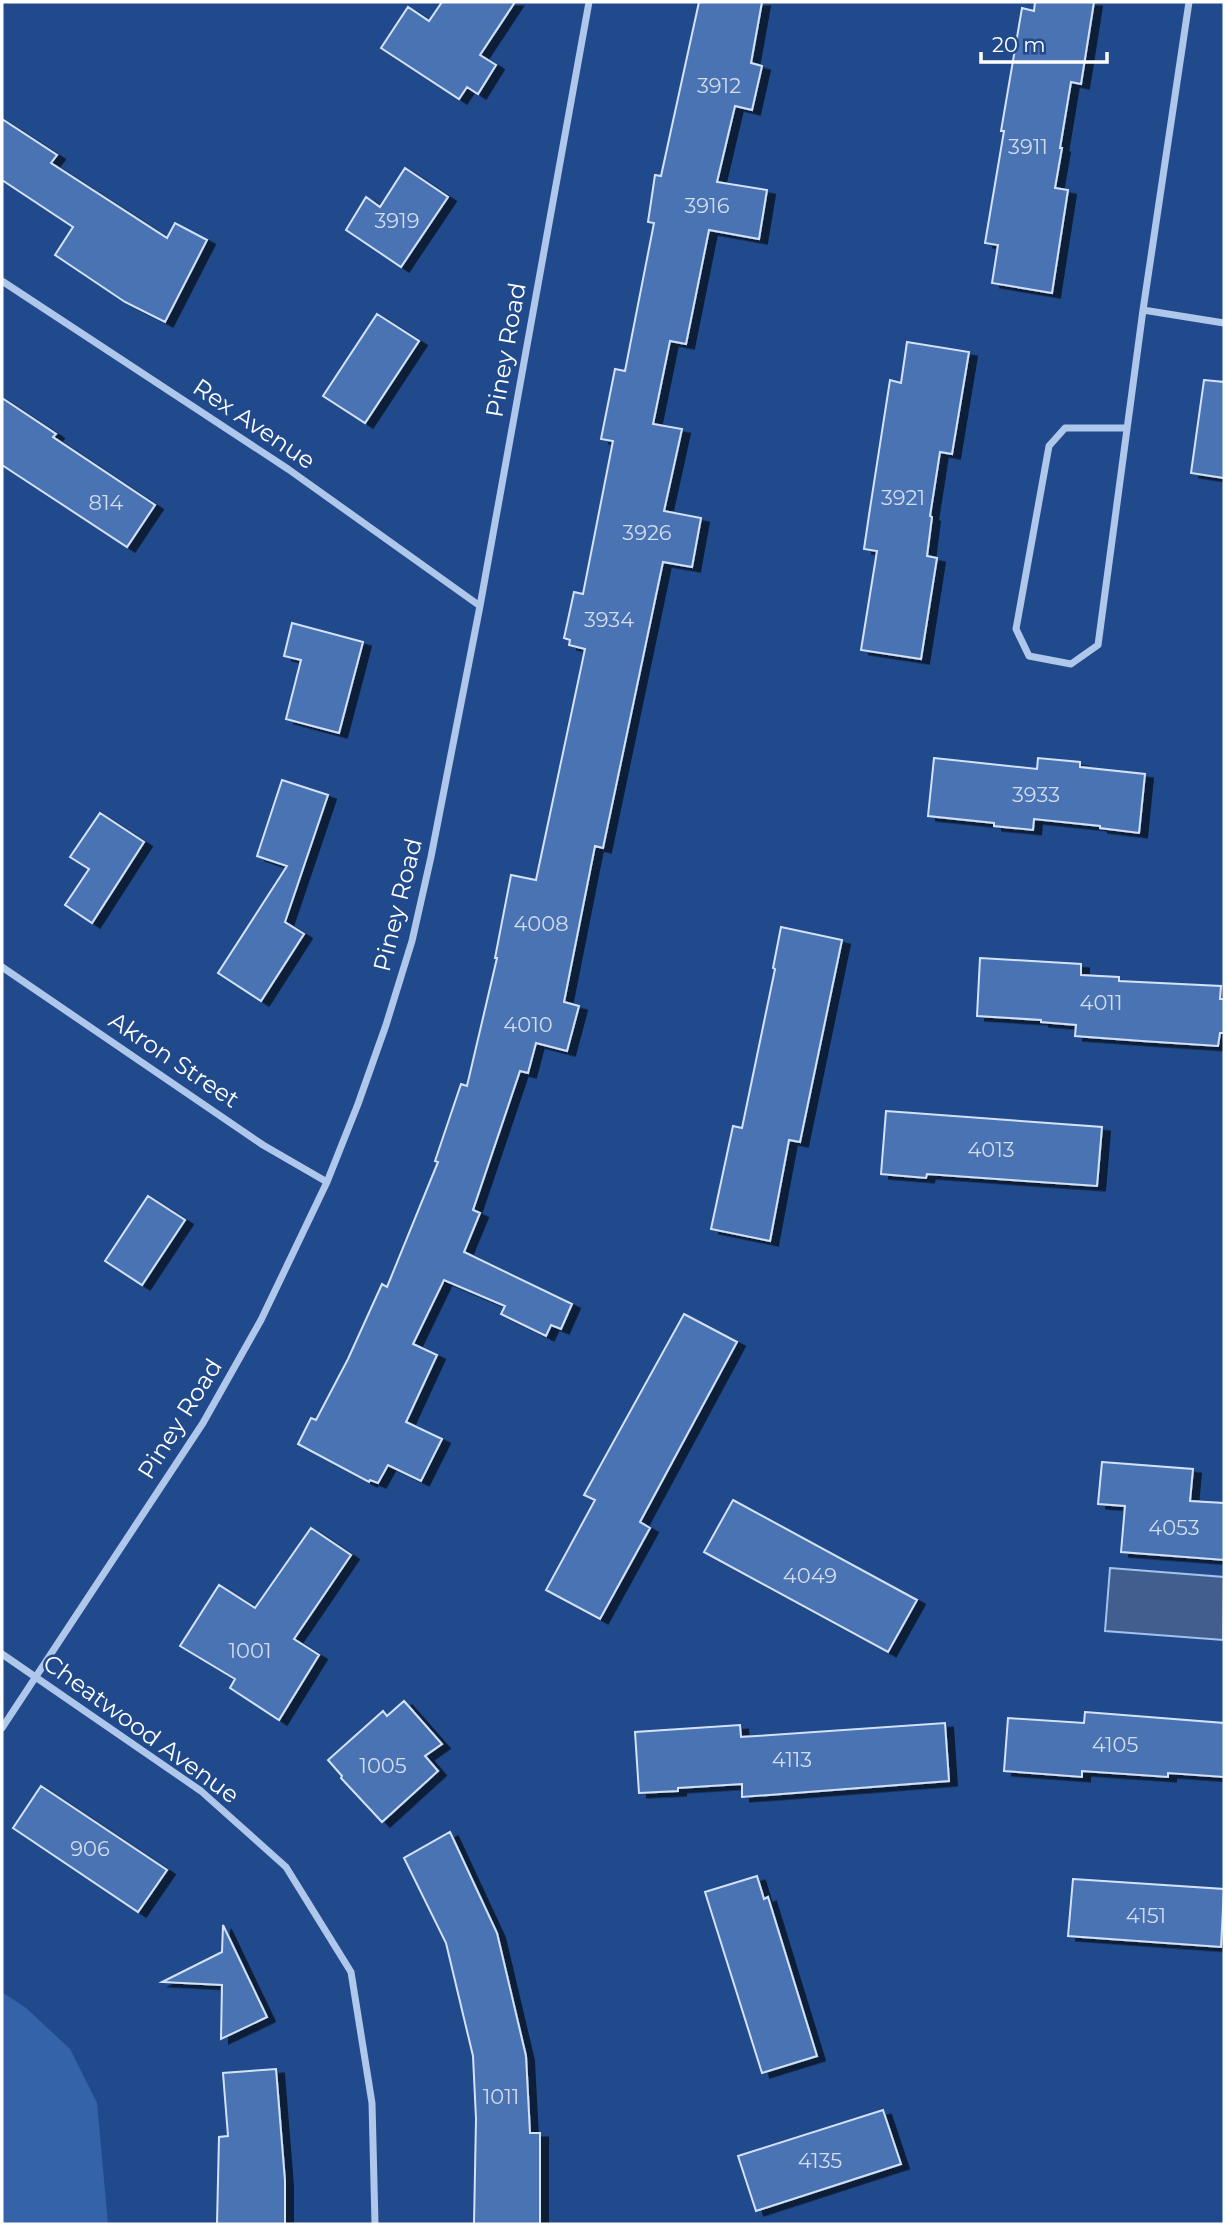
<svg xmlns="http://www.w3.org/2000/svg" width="1226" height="2226" font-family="Montserrat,sans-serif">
<defs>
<filter id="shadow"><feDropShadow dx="8" dy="4.5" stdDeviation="0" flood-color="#0009"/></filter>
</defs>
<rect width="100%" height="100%" fill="#214a8c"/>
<path fill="#3463a9" d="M 2,1992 L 26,2008 L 70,2049 L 97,2103 L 108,2224 L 2,2224 Z"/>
<path fill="#415e8e" stroke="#a2c1ed" stroke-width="2" d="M 1110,1568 L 1224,1577 L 1223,1640 L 1105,1631 Z"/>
<path fill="#4973b3" stroke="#d3e2f8" stroke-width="2" filter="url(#shadow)" d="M 442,2 L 515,2 L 480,55 L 496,65 L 478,94 L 467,87 L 459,99 L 381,48 L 408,7 L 429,21 Z
M 699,2 L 762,2 L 751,63 L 762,66 L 752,110 L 735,106 L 717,182 L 767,190 L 759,239 L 709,230 L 686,344 L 670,341 L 653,424 L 682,429 L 664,511 L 701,518 L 692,567 L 663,562 L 603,848 L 595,846 L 564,1002 L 579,1006 L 567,1051 L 536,1043 L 528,1073 L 520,1071 L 473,1210 L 480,1213 L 464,1252 L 572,1304 L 561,1329 L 551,1325 L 546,1336 L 501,1314 L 505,1306 L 444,1280 L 413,1344 L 437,1355 L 406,1422 L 442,1439 L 421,1481 L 388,1465 L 378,1483 L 370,1480 L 369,1482 L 298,1444 L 311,1418 L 316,1420 L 348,1359 L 382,1284 L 387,1287 L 438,1162 L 435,1161 L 461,1084 L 467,1086 L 497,958 L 495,958 L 511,875 L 536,880 L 585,649 L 569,645 L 570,640 L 564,638 L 574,592 L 583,594 L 613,441 L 601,439 L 615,369 L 625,371 L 654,223 L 648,222 L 655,175 L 661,176 Z
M 1035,2 L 1094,2 L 1081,84 L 1071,82 L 1060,148 L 1062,148 L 1055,188 L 1068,190 L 1052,293 L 992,283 L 998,245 L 985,243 L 1004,131 L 1001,131 L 1022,8 L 1034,11 Z
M 2,119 L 57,155 L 51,163 L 167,238 L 175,223 L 207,240 L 165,322 L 125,302 L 55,255 L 73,227 L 2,180 Z
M 405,168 L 448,197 L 401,267 L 346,230 L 366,197 L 380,207 Z
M 377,314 L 419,341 L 365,423 L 323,396 Z
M 907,342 L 969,352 L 952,454 L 940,452 L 930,516 L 932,517 L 927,556 L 937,558 L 921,659 L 861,650 L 877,551 L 864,549 L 869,515 L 890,380 L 901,383 Z
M 1204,380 L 1224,382 L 1224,478 L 1191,473 Z
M 2,398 L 56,434 L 53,437 L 155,505 L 127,547 L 2,465 Z
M 292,623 L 363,642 L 339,733 L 286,719 L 301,660 L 284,656 Z
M 934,758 L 1037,769 L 1038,758 L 1080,762 L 1080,767 L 1145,774 L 1139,833 L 1100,828 L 1100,826 L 1034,819 L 1033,830 L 994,826 L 994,823 L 928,816 Z
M 282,780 L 328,795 L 285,922 L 304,934 L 261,1001 L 218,973 L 287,866 L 257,856 Z
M 100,813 L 144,842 L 92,923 L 65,905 L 89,869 L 70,857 Z
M 781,927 L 842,940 L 800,1142 L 789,1140 L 770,1241 L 711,1229 L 733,1126 L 742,1128 L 775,969 L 773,968 Z
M 980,958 L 1081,964 L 1081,975 L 1119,977 L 1119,981 L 1221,986 L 1220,999 L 1224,999 L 1224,1033 L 1220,1033 L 1218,1046 L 1142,1041 L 1075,1036 L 1076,1025 L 1041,1022 L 1041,1020 L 977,1016 Z
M 886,1111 L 1102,1127 L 1097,1186 L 927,1174 L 926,1178 L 881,1174 Z
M 148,1196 L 185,1220 L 142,1285 L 105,1261 Z
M 684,1314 L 737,1342 L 640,1522 L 650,1528 L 600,1619 L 546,1590 L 595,1500 L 584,1495 Z
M 1102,1462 L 1193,1469 L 1190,1501 L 1224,1503 L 1224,1560 L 1121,1552 L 1125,1506 L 1098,1504 Z
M 733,1500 L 917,1600 L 888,1652 L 704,1552 Z
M 311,1528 L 351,1555 L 294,1639 L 319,1655 L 279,1720 L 230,1688 L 235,1679 L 180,1646 L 219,1585 L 255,1608 Z
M 404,1701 L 442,1744 L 425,1756 L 438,1771 L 382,1822 L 341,1778 L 342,1776 L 328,1760 L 383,1711 L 387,1716 Z
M 1085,1712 L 1224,1723 L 1224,1777 L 1168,1773 L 1168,1777 L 1082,1771 L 1082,1777 L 1004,1771 L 1008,1718 L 1084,1723 Z
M 945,1723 L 949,1781 L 742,1797 L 742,1784 L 678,1788 L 678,1791 L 639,1793 L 635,1732 L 740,1725 L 741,1737 Z
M 41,1786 L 167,1870 L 138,1912 L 13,1828 Z
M 450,1832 L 497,1933 L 526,2056 L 530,2133 L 540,2133 L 540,2224 L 474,2224 L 476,2119 L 473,2056 L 446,1943 L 404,1858 Z
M 757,1876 L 764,1899 L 768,1897 L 817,2056 L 762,2073 L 705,1892 Z
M 1073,1879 L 1224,1889 L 1221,1947 L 1068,1936 Z
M 223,1925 L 267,2017 L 221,2039 L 222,1985 L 162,1982 L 222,1952 Z
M 276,2069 L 285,2181 L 285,2224 L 217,2224 L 219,2137 L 228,2136 L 223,2073 Z
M 883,2110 L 901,2164 L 756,2211 L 738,2156 Z"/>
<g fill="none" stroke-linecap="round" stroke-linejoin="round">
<path stroke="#aec7eb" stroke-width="7" d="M 2,281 L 288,469 L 480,606
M 1143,310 L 1224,323
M 1127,428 L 1065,428 L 1049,446 L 1016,629 L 1029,656 L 1071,664 L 1098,645 L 1143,310 L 1189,2
M 2,967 L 263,1145 L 327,1182
M 2,1654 L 201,1791 L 286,1867 L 351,1972 L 372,2103 L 375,2224
M 2,1728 L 203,1423 L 261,1320 L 327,1182 L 358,1104 L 386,1025 L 412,941 L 431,857 L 480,606 L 589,2"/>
</g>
<g text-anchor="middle" stroke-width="5" stroke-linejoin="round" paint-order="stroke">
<g font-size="21" fill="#d2dcec">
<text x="719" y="93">3912</text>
<text x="1028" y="154">3911</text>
<text x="707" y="213">3916</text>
<text x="397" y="228">3919</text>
<text x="903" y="505">3921</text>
<text x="106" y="510">814</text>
<text x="647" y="540">3926</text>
<text x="609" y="627">3934</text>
<text x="1036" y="802">3933</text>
<text x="541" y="931">4008</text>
<text x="1101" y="1010">4011</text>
<text x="528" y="1032">4010</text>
<text x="991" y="1157">4013</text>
<text x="1174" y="1535">4053</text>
<text x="810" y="1583">4049</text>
<text x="250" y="1658">1001</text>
<text x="1115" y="1752">4105</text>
<text x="792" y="1767">4113</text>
<text x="383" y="1773">1005</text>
<text x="90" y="1856">906</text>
<text x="1146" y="1923">4151</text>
<text x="501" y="2104">1011</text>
<text x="820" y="2168">4135</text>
</g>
<g font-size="24" fill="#fff" stroke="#214a8c">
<text transform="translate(506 350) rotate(-80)" y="8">Piney Road</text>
<text transform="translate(254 424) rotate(34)" y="8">Rex Avenue</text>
<text transform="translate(398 905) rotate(-76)" y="8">Piney Road</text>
<text transform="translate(174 1060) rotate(34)" y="8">Akron Street</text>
<text transform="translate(180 1419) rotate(-58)" y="8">Piney Road</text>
<text transform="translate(141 1729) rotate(36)" y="8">Cheatwood Avenue</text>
</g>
</g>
<rect width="1226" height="2226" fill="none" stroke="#ffffff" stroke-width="7"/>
<path d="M981 52v10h126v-10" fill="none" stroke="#ffffff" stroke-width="3.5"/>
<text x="992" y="52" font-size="21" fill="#ffffff" stroke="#214a8c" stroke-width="5" paint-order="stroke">20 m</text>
</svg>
